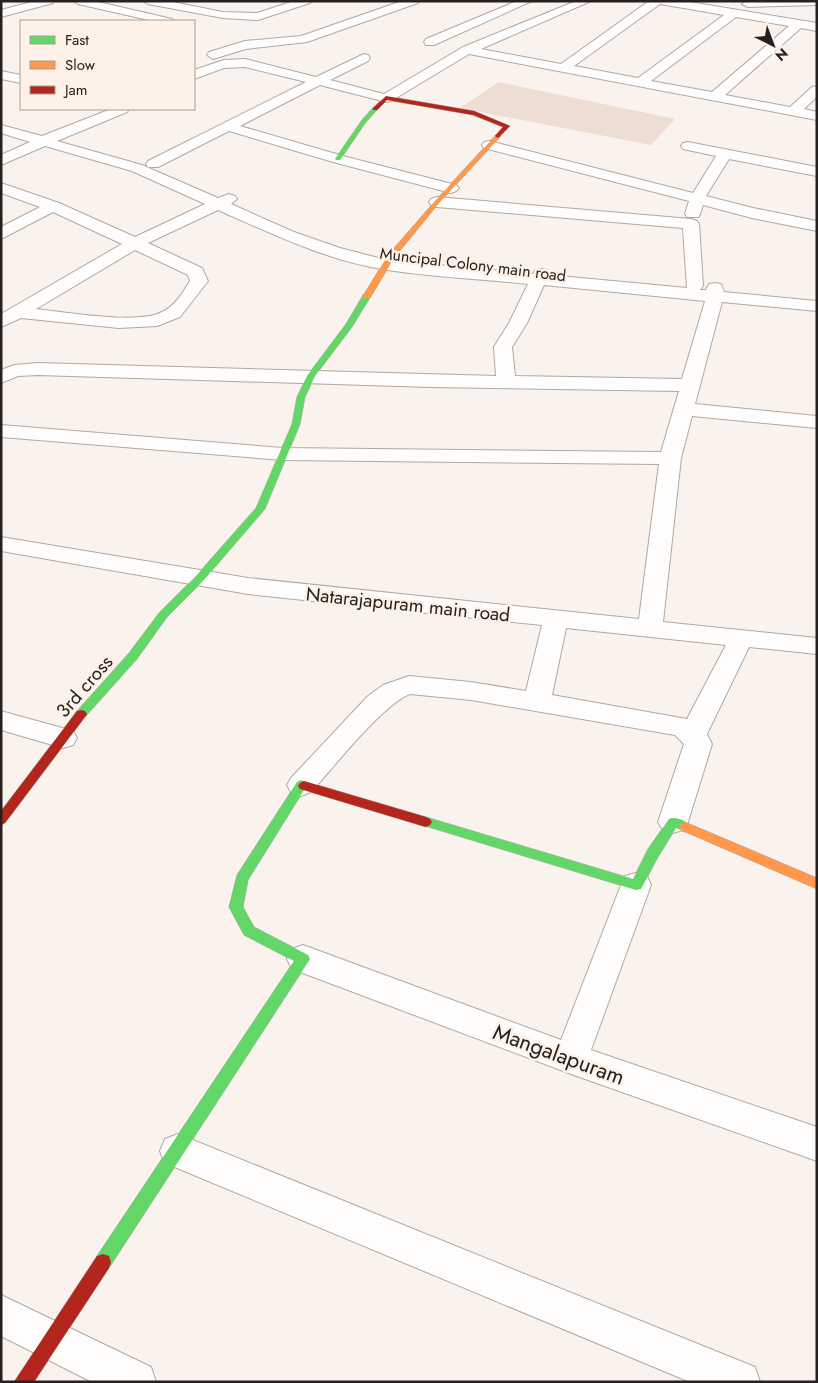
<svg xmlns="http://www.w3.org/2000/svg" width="818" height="1383" font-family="Jost,sans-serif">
<rect width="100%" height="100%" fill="#f9f2ed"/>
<path fill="#edddd2" d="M 499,82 L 675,119 L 651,145 L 460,108 Z"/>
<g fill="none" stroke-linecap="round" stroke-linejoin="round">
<defs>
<path id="street" d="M 35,1 L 54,1 L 53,3 L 1,17 L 1,10 Z
M 73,1 L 94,1 L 172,19 L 174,21 L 153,21 L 78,4 Z
M 143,1 L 168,1 L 223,12 L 257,13 L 294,1 L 311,1 L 310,3 L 258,20 L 223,18 L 148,4 Z
M 402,1 L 419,1 L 418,3 L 307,42 L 246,49 L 213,59 L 207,55 L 209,52 L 245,41 L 301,36 Z
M 517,1 L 532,1 L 434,45 L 426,45 L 424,42 L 426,39 Z
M 576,1 L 591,1 L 481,49 L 561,64 L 649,1 L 684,1 L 817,23 L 817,31 L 801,28 L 725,95 L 790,107 L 812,87 L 817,86 L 817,97 L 804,109 L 817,112 L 817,120 L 469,54 L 391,101 L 386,102 L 320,85 L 240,126 L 343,156 L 456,185 L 459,188 L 456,191 L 451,193 L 333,162 L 229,131 L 158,167 L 148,167 L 146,164 L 148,161 L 306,82 L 245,67 L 224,68 L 194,79 L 194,70 L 224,60 L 245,59 L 316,77 L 364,54 L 368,55 L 370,58 L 368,61 L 330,80 L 384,94 L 463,47 ZM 660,4 L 724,15 L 638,78 L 574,66 ZM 736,17 L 789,26 L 712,92 L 651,81 Z
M 745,1 L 817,1 L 817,5 L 748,7 L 742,4 Z
M 1,71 L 21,75 L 21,83 L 1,79 Z
M 111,109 L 129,109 L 127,112 L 57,141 L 142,165 L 218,198 L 229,194 L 235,196 L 237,199 L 231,204 L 294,232 L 340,248 L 386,260 L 533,274 L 535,270 L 541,269 L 547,270 L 549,275 L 687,288 L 683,228 L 437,207 L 431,205 L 429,202 L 431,199 L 437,197 L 691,219 L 697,221 L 699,224 L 703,286 L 700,290 L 706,290 L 709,284 L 715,283 L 721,284 L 724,292 L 817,301 L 817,311 L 722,302 L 695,404 L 817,416 L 817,428 L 692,416 L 681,458 L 663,622 L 817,638 L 817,654 L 749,647 L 707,734 L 712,744 L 688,822 L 683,830 L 673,833 L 663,830 L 658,822 L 684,744 L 675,735 L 471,700 L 410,694 C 383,704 333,768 311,792 L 301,796 L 291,792 L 287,785 L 291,778 L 368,696 L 383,685 L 409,676 L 471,682 L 526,691 L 542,625 L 248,594 L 1,551 L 1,537 L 248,578 L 639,619 L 659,464 L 283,460 L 1,437 L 1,425 L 283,448 L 661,452 L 679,391 L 431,387 L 38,375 L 18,376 L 1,383 L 1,370 L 14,365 L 38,363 L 496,376 L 494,347 L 509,323 L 528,284 C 481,279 433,277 387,270 C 328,261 272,234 218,210 L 148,243 L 202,268 L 208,281 L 180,317 L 157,326 L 119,328 L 21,318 L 1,327 L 1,314 L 122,244 L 53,212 L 1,239 L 1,227 L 40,207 L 1,193 L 1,183 L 59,203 L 135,237 L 205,204 L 132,171 L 45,146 L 1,165 L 1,155 L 30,142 L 1,133 L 1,125 L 42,136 ZM 135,250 L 188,275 L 190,281 C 183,292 175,306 162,312 C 137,325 66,312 36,309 ZM 544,285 L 705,301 L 682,379 L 515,376 L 512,347 L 527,323 ZM 566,628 L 726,645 L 687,719 L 552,695 Z
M 489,141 L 693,193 L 716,156 L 683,149 L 681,146 L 683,143 L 688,142 L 817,167 L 817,176 L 729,159 L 706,196 L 753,208 L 817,221 L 817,231 L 752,218 L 703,205 L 699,217 L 687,217 L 685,214 L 689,201 L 484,148 L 482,145 L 484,142 Z
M 1,711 L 73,731 L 77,738 L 73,745 L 63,748 L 1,730 Z
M 636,873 L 647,876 L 651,885 L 591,1050 L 817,1127 L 817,1161 L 571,1074 L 292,969 L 287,959 L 292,949 L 303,945 L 561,1040 L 621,885 L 625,876 Z
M 178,1134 L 755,1367 L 760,1382 L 690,1382 L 165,1163 L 160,1151 L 165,1139 Z
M 1,1295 L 151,1367 L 156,1382 L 92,1382 L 1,1336 Z"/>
<path id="fast" d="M 373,108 L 378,109 L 366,122 L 340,160 L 336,160 L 335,159 L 362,120 Z
M 364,294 L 371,296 L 352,327 L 315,376 L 305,397 L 300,424 L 265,509 L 203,581 L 167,617 L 137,659 L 85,717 L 77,717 L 75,714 L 77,711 L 129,653 L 159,613 L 195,577 L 256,508 L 292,424 L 297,397 L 307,376 L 346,324 Z
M 301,780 L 308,783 L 310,786 L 308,789 L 304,790 L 248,880 L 243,907 L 254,927 L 308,955 L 310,959 L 109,1268 L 103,1270 L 97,1268 L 95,1262 L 97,1256 L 294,961 L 244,935 L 229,907 L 237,875 L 297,782 Z
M 426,817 L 633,879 L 648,849 L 669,819 C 675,816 688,821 691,827 L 689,830 L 685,832 L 676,828 L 658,857 L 641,889 L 636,890 L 422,825 L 420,822 L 422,819 Z"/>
<path id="slow" d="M 496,135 L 501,136 L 439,203 L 394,258 L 370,298 L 364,298 L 363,296 L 388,255 L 435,201 Z
M 685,822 L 817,878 L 817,889 L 681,830 L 679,827 L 681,824 Z"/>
<path id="jam" d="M 386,96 L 474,111 L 510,126 L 498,138 L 495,136 L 503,127 L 473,115 L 387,100 L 377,110 L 373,110 L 373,108 Z
M 81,710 L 85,711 L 87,714 L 85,717 L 5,823 L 1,825 L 1,811 L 77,711 Z
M 304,781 L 426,817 L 430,819 L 432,822 L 430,825 L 426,827 L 300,789 L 298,786 L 300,783 Z
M 103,1254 L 109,1256 L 111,1262 L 109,1268 L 34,1382 L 14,1382 L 97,1256 Z"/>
</defs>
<use href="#street" stroke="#aea9a5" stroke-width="2"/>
<use href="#fast" stroke="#aea9a5" stroke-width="1"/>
<use href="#slow" stroke="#aea9a5" stroke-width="1"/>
<use href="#jam" stroke="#aea9a5" stroke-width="1"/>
<use href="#street" fill="#fefdfc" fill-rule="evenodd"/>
<use href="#fast" fill="#63d668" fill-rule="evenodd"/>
<use href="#slow" fill="#ff974d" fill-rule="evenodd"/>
<use href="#jam" fill="#b3261e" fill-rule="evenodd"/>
</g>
<g text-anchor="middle" stroke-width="5" stroke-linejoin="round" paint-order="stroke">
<g font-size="16" fill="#26211e" stroke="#fef1e8">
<text transform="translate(473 264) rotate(7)" y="6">Muncipal Colony main road</text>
</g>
<g font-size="19" fill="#26211e" stroke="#fef1e8">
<text transform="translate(408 604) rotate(6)" y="7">Natarajapuram main road</text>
<text transform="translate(84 686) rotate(-49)" y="7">3rd cross</text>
</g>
<g font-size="22" fill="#26211e" stroke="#fef1e8">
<text transform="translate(559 1054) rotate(20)" y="8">Mangalapuram</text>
</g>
</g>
<rect width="818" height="1383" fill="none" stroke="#26211e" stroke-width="5"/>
<rect x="20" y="20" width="175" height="90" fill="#fef1e8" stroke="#a89e97"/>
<rect x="30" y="36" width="25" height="8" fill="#63d668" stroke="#a89e97"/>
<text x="65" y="45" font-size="15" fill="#26211e">Fast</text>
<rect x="30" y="61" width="25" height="8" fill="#ff974d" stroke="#a89e97"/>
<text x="65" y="70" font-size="15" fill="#26211e">Slow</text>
<rect x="30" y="86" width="25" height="8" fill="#b3261e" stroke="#a89e97"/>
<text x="65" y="95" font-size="15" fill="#26211e">Jam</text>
<g transform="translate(773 45) rotate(138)" stroke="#fef1e8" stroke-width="4" paint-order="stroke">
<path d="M0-4L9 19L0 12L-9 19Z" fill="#26211e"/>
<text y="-8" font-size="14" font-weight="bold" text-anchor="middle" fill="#26211e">N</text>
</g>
</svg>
